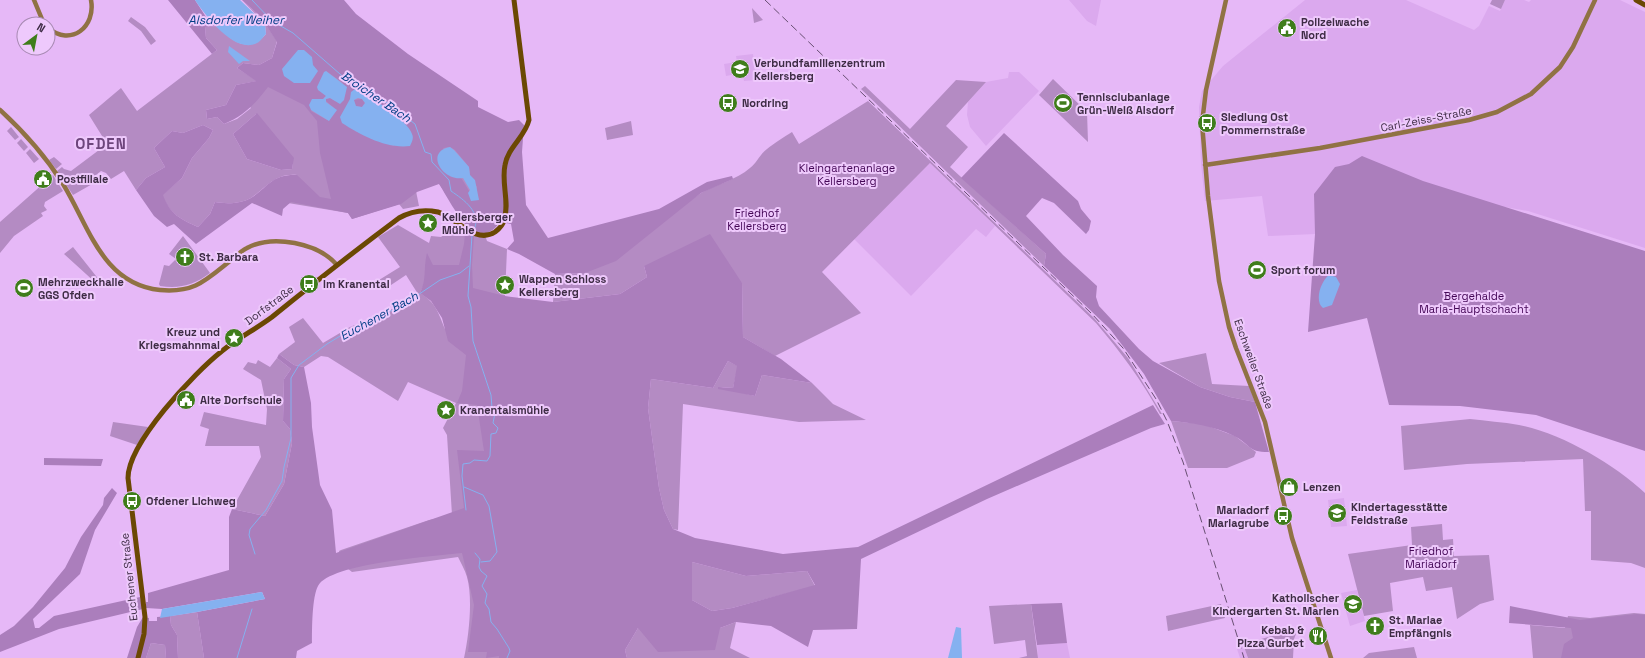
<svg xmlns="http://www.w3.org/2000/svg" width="1645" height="658" font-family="'Space Grotesk',sans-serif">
<rect width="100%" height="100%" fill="#e6b8f7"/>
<path fill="#dba9ee" d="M 1069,0 L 1101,0 L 1096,26 L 1087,21 Z
M 1305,0 L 1406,0 L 1474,30 L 1479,26 L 1489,6 L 1500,11 L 1505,0 L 1524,0 L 1529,2 L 1531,0 L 1620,0 L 1645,12 L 1645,248 L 1528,211 L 1505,207 L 1315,234 L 1268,236 L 1262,196 L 1205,201 L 1201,164 L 1199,107 L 1202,91 L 1223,66 Z
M 753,54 L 756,80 L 744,81 L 742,73 L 726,76 L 724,64 L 737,62 L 736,56 Z
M 1009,72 L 1019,72 L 1039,91 L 986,146 L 970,127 L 967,115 L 968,102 L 986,82 L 1008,78 Z
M 930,163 L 995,226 L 986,237 L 976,229 L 911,296 L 854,239 Z
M 1344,498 L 1347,526 L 1331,527 L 1328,500 Z
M 1357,590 L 1365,621 L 1350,626 L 1341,593 Z
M 1067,643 L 1070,658 L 1038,658 L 1037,645 Z
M 1243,644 L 1248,658 L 1240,658 L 1236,646 Z"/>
<path fill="#b48bc3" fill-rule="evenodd" d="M 242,0 L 260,16 L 277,41 L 272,58 L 259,65 L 243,63 L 237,68 L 257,81 L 236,85 L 226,105 L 206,110 L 207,119 L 217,117 L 224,124 L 237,119 L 251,108 L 243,98 L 309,42 L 327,56 L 348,76 L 394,101 L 418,120 L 450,131 L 488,193 L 496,226 L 484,232 L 487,241 L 507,249 L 505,296 L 501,320 L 504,348 L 520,399 L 518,419 L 509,438 L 522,478 L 524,504 L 546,518 L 529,546 L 530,550 L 515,629 L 516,658 L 464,658 C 469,636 473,598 467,577 C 465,570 461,563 458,557 L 352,572 L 342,564 L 339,551 L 341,550 L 429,520 L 452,515 L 447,435 L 443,428 L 456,403 L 408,382 L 398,401 L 328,357 L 321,356 L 304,367 L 294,365 L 279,354 L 295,342 L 289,327 L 303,318 L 323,343 L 350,327 L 385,313 L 418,294 L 406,275 L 385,289 L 379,280 L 400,267 L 378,237 L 398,225 L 429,243 L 431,236 L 441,237 L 453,228 L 465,233 L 468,237 L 467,227 L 438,182 L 416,191 L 419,206 L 403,209 L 399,204 L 352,219 L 348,213 L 288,203 L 297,175 C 275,173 267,187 251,198 C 240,204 226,204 215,202 L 210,214 L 198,227 C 180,219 170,214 162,195 L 182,178 L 192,158 L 209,138 L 213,130 L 203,125 L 183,133 L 172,131 L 154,148 L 165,167 L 146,178 L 136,190 L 124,171 L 111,179 L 106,173 L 101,171 L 91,179 L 94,183 L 73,195 L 57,171 L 62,167 L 64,169 L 71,171 L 107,144 L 89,115 L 121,88 L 137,111 L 217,50 L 206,38 L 205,27 L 217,26 C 233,42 248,54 266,34 L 265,24 ZM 256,114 L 293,161 L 292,169 L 281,170 L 247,159 L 233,134 ZM 424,285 L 424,291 L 422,293 L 433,296 C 437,307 444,310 449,320 L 445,326 L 445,329 C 438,312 436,303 420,293 Z
M 1492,0 L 1505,0 L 1501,9 L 1490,4 Z
M 752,8 L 763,20 L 754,23 Z
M 131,17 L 145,27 L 156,41 L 151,45 L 141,31 L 128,21 Z
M 1053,79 L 1087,112 L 1088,142 L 1039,95 Z
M 956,80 L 986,82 L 946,126 L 968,147 L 950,167 L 1046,254 L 1044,266 L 861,89 L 865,86 L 910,129 Z
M 868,101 L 1094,318 L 1128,358 L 1162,414 L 1160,414 C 1143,382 1120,351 1096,323 L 930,163 L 822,272 L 861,313 L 775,356 L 743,337 L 742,283 L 644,266 L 647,277 L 620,294 L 553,302 L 555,274 L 585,273 L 701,193 C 717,184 736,180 750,168 C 757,163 760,154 767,149 C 773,144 784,137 792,132 L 799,144 Z
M 631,121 L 633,135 L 607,140 L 605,128 Z
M 11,127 L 19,137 L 15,140 L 7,131 Z
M 21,139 L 28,147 L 24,151 L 17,143 Z
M 30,149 L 39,159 L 34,163 L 26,153 Z
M 54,157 L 62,164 L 56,169 L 49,160 Z
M 53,175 L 63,191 L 45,202 L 44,206 L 47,210 L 41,213 L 43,216 L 14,236 L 0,253 L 0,222 Z
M 183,236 L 210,273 C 194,285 180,289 160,286 L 159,284 L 164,265 L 169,266 L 176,259 L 169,254 Z
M 73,247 L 100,281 L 97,284 L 64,254 Z
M 1206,353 L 1212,384 L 1249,386 L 1255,402 L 1230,397 L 1200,387 L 1159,363 Z
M 277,358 L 291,369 L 284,379 L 283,421 L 290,429 L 292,443 L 284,484 L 265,516 L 232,509 L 261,457 L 259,446 L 205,446 L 209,429 L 200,426 L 204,412 L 266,425 L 267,409 L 261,380 L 243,369 L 248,362 L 256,364 L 258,360 L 270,367 Z
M 728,361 L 738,366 L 733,388 L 719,387 L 755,396 L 762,375 L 812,383 L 833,404 L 866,420 L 799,422 L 683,404 L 678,530 L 673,529 L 664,510 L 659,488 L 648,408 L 651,379 L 713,388 Z
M 1470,419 C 1486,421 1503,422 1519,425 C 1561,433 1614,464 1645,493 L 1645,568 L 1631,563 L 1591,560 L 1591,511 L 1585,511 L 1583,459 L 1467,464 L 1404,470 L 1401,426 Z
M 1171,421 L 1203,424 L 1235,436 L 1256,452 L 1254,457 L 1227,468 L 1188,468 Z
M 113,422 L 148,427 L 137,445 L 110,436 Z
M 1442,524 L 1443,540 L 1453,539 L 1454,556 L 1489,555 L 1494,600 L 1480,604 L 1457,619 L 1452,587 L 1426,591 L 1423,577 L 1390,583 L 1393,611 L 1364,616 L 1348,554 L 1412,545 L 1411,527 Z
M 692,562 L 746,576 L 807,571 L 815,586 L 732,608 L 712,611 L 692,600 Z
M 1031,604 L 1038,658 L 1019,658 L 1027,656 L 1025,640 L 994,644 L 989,606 Z
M 1221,604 L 1225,618 L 1168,631 L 1166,616 Z
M 197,612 L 204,658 L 178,658 L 177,635 L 171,625 L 170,616 Z
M 1634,613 L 1645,614 L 1645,658 L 1533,658 L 1530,625 L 1565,628 L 1568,616 L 1590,618 Z
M 736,622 L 730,648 L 750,658 L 627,658 L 625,650 L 638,628 L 720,628 Z
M 1298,629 L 1294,639 L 1293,658 L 1248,658 L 1243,644 Z
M 151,643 L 165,645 L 166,658 L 146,658 Z
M 1414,647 L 1417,658 L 1363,658 L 1369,653 Z"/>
<path fill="#ab7ebc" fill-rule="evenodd" d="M 168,0 L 195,0 L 206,17 L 217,26 L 205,27 L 206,38 L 217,50 L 212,54 Z
M 242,0 L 344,0 L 356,14 L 408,54 L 478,101 L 478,107 L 508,122 L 519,120 L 524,125 L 522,152 L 526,205 L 548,238 L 659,209 L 707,182 L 732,176 L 733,179 L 701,193 L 616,261 L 585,273 L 555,274 L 519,254 L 507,249 L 514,241 L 511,224 L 500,222 C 475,257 451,202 439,184 L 417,192 L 401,204 L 352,219 L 348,213 L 291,202 L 283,209 L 282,216 L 252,203 L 196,244 L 174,224 L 167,227 L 154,216 L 136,190 L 146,178 L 165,167 L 154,148 L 172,131 L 183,133 L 203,125 L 213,130 L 209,138 L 192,158 L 182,178 L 163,195 C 170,214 180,219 198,227 L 210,214 L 215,202 C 226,204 240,204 251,198 C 269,186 272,174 297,175 L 320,197 L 331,199 L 320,153 L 317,121 L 304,105 L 268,87 C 255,104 244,116 224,124 L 217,117 L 207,119 L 206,110 L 226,105 L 236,85 L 256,81 L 237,68 L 243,63 L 259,65 L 272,58 L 277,42 L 260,16 ZM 326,71 L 343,83 L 335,101 L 330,98 L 326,99 L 326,101 L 334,108 L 329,121 L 311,111 L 326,96 L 323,92 ZM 355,89 L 382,106 L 405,124 L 394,146 L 355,131 L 356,106 L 362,107 L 365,103 L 362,99 L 354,100 ZM 450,147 L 455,150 L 469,167 L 470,175 L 477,187 L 476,194 L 479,199 L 474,199 L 443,148 Z
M 257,113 L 294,158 L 292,169 L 281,170 L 247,159 L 233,134 Z
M 1004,133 L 1078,201 L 1081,209 L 1091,221 L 1089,230 L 1086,234 L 1054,203 L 1042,198 L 1026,216 L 1063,255 L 1097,286 L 1096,297 L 1099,306 L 1139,349 L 1153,361 L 1200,387 L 1230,397 L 1255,402 L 1269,452 C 1246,452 1251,444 1234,436 C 1214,426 1193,423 1171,421 L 1144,374 L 1110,329 L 1044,266 L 1046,254 L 961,178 Z
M 1362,156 L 1423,181 L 1645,251 L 1645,451 L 1536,415 L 1460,406 L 1389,405 L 1367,318 L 1308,332 L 1315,234 L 1314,194 L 1335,167 L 1349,164 Z
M 465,233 L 474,236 L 472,265 L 473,288 L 505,296 L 553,302 L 620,294 L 647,277 L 644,266 L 710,234 L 742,283 L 743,337 L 781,359 L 812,383 L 762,375 L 755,396 L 718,389 L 718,387 L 733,388 L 737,366 L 728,361 L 713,388 L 651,379 L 648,408 L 659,488 L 664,510 L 673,529 L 695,538 L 783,554 L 858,547 L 1153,405 L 1165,424 L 1151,428 L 987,499 L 861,559 L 857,629 L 813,630 L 808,647 L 771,626 L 736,622 L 720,628 L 715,650 L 658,652 L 638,628 L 625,650 L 627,658 L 499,658 L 499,656 L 486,658 L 487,652 L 468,652 L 474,605 L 462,553 C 436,556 330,563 318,586 C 312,597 312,629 312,643 L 297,651 L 296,658 L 204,658 L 197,612 L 265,599 L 262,592 L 162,609 L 146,608 L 146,602 L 148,602 L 148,593 L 229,570 L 229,517 L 232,509 L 265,516 L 284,484 L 292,443 L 290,429 L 283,421 L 284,379 L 291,369 L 277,358 L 279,354 L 294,365 L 304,367 L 311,403 L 312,427 L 320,485 L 332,510 L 336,553 L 464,508 L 457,450 L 484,451 L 477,405 L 457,403 L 462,391 L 466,355 L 448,341 L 442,318 L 431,301 L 420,293 C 427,279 423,269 427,253 L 433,265 L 459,265 L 464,244 ZM 692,562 L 746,576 L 807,571 L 815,585 L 732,608 L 712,611 L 692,600 Z
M 44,458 L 103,459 L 101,466 L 44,465 Z
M 112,488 L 117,493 L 95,530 L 80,574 L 33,619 L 35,628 L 39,628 L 54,616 L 140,597 L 143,609 L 59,629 L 0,652 L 0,635 L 14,626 L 33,607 L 65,568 L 81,537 L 103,505 L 104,498 Z
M 1062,603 L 1067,643 L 1037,645 L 1031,604 Z
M 1510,606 L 1580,620 L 1637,614 L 1645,615 L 1645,658 L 1561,658 L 1564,644 L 1573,638 L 1571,628 L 1509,623 Z
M 170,616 L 171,625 L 177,635 L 178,658 L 166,658 L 165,645 L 151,643 L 146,658 L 127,658 L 137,627 L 143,617 L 149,618 L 149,621 L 157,621 L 157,617 Z"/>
<path fill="#85b1f0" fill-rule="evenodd" d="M 195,0 L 240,0 L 265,24 L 266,34 C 263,37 260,42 257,43 C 235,55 205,15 195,0 Z
M 229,46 L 250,61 L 243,61 L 239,64 L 228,52 Z
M 298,50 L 304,50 L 312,57 L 313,65 L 318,71 L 310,83 L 294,83 L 284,76 L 282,69 Z
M 326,71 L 347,87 L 344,100 L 340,104 L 330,98 L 326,99 L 326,102 L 337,110 L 329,121 L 311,110 L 309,105 L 312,99 L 323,99 L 326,96 L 318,90 L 317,87 L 324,72 Z
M 355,89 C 368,95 408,120 412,134 C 414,138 412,142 410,146 C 386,149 361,135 342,123 L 340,117 L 350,99 L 351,92 ZM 358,98 L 362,99 L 365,103 L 362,107 L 356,106 L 354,100 Z
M 450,147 L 454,150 L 469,167 L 470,175 L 475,180 L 479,200 L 471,201 L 468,193 L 470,190 L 463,178 C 443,182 424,152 450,147 Z
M 1329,275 L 1336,277 L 1340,284 L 1332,305 L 1323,308 C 1314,301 1321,281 1329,275 Z
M 262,592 L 265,599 L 197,612 L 160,618 L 162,609 Z
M 956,627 L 961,628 L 962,658 L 948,658 Z"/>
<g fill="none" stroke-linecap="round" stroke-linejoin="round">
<path stroke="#85b1f0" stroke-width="1" d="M 252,0 L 272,21 L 293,33 L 348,81 L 386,102 L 415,124 L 425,152 L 431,154 L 432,162 L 449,180 L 451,191 C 464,200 482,212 474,230
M 464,487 L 483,495 L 489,506 L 497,552 L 490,561 L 481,562
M 466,510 L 462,476 L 463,464 L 470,463 L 474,460 L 487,461 L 490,456 L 491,434 L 496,433 L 498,428 L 493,423 L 495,413 L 492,408 L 491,395 L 473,341 L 471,307 L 468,296 L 472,235
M 475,553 L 480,559 L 479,567 L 481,571 L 487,576 L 482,586 L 487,594 L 485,603 L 489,609 L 491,622 L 497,629 L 509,648 L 510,651 L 507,658
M 255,554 L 249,535 L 250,529 L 266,510 L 282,481 L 284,467 L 291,438 L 291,378 L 299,365 L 327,344 L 360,324 L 400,307 L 440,280 L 460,273 L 469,266
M 237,658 L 252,609"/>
<path stroke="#907244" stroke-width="4.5" d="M 34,0 L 44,24
M 1226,0 L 1206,90 L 1202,123 L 1208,196 L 1219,281 L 1229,327 L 1236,348 L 1265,422 L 1292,538 L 1331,658
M 48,28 C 71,47 96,27 91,0
M 0,110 C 23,131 46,157 63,184 C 89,226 102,284 160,290 C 194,293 205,281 230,261 C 236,256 241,251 247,248 C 273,234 318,243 337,265
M 1205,165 L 1320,148 L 1469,120 L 1497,112 L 1531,94 L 1560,67 L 1573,47 L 1595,0"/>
<path stroke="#6b4803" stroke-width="5" d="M 1636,0 L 1645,5
M 138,658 L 144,634 L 145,617 L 128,478 C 128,443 194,373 222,351 C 238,338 256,329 272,317 C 314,283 356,250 399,218 C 411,211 424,209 438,212 C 456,217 475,245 495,232 C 499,229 503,225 504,220 C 510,203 501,183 505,165 C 508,147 525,137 529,120 L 514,0"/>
<path stroke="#684f72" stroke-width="1" stroke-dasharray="8 4" stroke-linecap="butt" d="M 765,0 L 1092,314 L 1123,348 L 1156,399 L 1167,421 L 1183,462 L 1244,658"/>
</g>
<defs>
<symbol id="civic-disc" viewBox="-11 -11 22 22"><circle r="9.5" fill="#3f7d1b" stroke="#eec9fc"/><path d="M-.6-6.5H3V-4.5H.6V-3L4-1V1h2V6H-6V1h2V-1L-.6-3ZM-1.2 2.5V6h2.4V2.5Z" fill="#fff"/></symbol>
<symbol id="school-disc" viewBox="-11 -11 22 22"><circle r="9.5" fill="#3f7d1b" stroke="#eec9fc"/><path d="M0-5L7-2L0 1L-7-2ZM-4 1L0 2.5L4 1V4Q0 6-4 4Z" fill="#fff"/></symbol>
<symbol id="bus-disc" viewBox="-11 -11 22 22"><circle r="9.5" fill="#3f7d1b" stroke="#eec9fc"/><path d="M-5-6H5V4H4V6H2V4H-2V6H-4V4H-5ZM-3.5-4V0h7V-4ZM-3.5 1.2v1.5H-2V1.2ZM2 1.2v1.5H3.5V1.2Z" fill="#fff"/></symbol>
<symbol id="stadium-disc" viewBox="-11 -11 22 22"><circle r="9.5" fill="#3f7d1b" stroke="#eec9fc"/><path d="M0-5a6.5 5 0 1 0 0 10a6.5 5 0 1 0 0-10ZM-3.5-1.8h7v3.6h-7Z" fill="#fff"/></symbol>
<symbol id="sight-disc" viewBox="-11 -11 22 22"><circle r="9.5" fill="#3f7d1b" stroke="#eec9fc"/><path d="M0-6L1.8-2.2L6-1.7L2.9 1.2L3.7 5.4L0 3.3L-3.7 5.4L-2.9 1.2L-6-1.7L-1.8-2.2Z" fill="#fff"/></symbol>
<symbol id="church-disc" viewBox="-11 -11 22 22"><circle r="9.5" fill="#3f7d1b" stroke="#eec9fc"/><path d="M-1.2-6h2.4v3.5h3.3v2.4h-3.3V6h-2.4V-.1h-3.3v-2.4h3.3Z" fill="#fff"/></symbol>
<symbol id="shop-disc" viewBox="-11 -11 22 22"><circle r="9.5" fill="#3f7d1b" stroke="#eec9fc"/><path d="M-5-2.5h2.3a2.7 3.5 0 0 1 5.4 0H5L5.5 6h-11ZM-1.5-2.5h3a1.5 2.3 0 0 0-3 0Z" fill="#fff"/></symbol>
<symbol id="restaurant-disc" viewBox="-11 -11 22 22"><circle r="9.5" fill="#3f7d1b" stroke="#eec9fc"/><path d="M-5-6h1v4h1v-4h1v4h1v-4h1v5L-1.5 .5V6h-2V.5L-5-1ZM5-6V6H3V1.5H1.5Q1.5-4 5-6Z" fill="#fff"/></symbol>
</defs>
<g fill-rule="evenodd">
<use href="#civic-disc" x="1276" y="17" width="22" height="22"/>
<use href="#school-disc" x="729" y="58" width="22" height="22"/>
<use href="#bus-disc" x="717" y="92" width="22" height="22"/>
<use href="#stadium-disc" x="1052" y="92" width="22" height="22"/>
<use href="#bus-disc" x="1196" y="112" width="22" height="22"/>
<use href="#civic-disc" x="32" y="168" width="22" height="22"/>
<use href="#sight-disc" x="417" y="212" width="22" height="22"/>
<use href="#church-disc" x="174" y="246" width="22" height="22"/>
<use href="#stadium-disc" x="1246" y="259" width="22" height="22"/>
<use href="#bus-disc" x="298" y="273" width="22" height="22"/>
<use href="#sight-disc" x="494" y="274" width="22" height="22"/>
<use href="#stadium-disc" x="13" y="277" width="22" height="22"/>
<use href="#sight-disc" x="223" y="327" width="22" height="22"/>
<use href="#civic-disc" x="175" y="389" width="22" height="22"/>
<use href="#sight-disc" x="435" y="399" width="22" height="22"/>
<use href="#shop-disc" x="1278" y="476" width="22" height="22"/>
<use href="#bus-disc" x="121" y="490" width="22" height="22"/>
<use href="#school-disc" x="1326" y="502" width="22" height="22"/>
<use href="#bus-disc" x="1272" y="505" width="22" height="22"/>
<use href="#school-disc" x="1342" y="593" width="22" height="22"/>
<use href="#church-disc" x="1364" y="615" width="22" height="22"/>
<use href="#restaurant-disc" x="1307" y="625" width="22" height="22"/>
</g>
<g text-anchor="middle" stroke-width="4" stroke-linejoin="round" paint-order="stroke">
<g font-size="11" font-weight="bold" fill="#3e2c45" stroke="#eec9fc" text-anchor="start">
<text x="1301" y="26">Polizeiwache<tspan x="1301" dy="13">Nord</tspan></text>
<text x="754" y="67">Verbundfamilienzentrum<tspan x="754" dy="13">Kellersberg</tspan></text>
<text x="1077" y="101">Tennisclubanlage<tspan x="1077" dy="13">Grün-Weiß Alsdorf</tspan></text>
<text x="742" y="107">Nordring</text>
<text x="1221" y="121">Siedlung Ost<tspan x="1221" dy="13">Pommernstraße</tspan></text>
<text x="57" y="183">Postfiliale</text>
<text x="442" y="221">Kellersberger<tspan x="442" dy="13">Mühle</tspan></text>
<text x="199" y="261">St. Barbara</text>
<text x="1271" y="274">Sport forum</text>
<text x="519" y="283">Wappen Schloss<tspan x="519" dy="13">Kellersberg</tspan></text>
<text x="38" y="286">Mehrzweckhalle<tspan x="38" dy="13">GGS Ofden</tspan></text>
<text x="323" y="288">Im Kranental</text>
<text x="220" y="336" text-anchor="end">Kreuz und<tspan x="220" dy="13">Kriegsmahnmal</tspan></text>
<text x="200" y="404">Alte Dorfschule</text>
<text x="460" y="414">Kranentalsmühle</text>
<text x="1303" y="491">Lenzen</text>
<text x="146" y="505">Ofdener Lichweg</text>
<text x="1351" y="511">Kindertagesstätte<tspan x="1351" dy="13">Feldstraße</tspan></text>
<text x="1269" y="514" text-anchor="end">Mariadorf<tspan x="1269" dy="13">Mariagrube</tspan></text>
<text x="1339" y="602" text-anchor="end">Katholischer<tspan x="1339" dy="13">Kindergarten St. Marien</tspan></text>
<text x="1389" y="624">St. Mariae<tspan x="1389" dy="13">Empfängnis</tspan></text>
<text x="1304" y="634" text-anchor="end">Kebab &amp;<tspan x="1304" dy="13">Pizza Gurbet</tspan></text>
</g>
<g font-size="11" fill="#3e2c45" stroke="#eec9fc">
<text transform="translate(1426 119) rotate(-11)" y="4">Carl-Zeiss-Straße</text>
<text transform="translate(269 305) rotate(-37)" y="4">Dorfstraße</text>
<text transform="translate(1254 364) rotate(70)" y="4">Eschweiler Straße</text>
<text transform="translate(129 577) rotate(-96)" y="4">Euchener Straße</text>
</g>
<g font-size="11" fill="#440756" stroke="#eec9fc">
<text x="847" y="172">Kleingartenanlage<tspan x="847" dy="13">Kellersberg</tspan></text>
<text x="757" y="217">Friedhof<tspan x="757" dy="13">Kellersberg</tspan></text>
<text x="1474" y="300">Bergehalde<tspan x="1474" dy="13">Maria-Hauptschacht</tspan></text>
<text x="1431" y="555">Friedhof<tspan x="1431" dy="13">Mariadorf</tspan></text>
</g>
<g font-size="12" font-style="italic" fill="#003e85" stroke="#eec9fc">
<text x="236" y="24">Alsdorfer Weiher</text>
<text transform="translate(376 97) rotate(34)" y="4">Broicher Bach</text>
<text transform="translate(379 316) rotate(-29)" y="4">Euchener Bach</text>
</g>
<g font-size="15" font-weight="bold" letter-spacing="1" fill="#6d457c" stroke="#eec9fc">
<text x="101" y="149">OFDEN</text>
</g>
</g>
<g transform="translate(36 36) rotate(32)"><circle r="19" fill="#eec9fc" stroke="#a88ab3"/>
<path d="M0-3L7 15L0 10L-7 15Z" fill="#3f7d1b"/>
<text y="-6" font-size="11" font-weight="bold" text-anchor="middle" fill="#3e2c45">N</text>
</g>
</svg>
